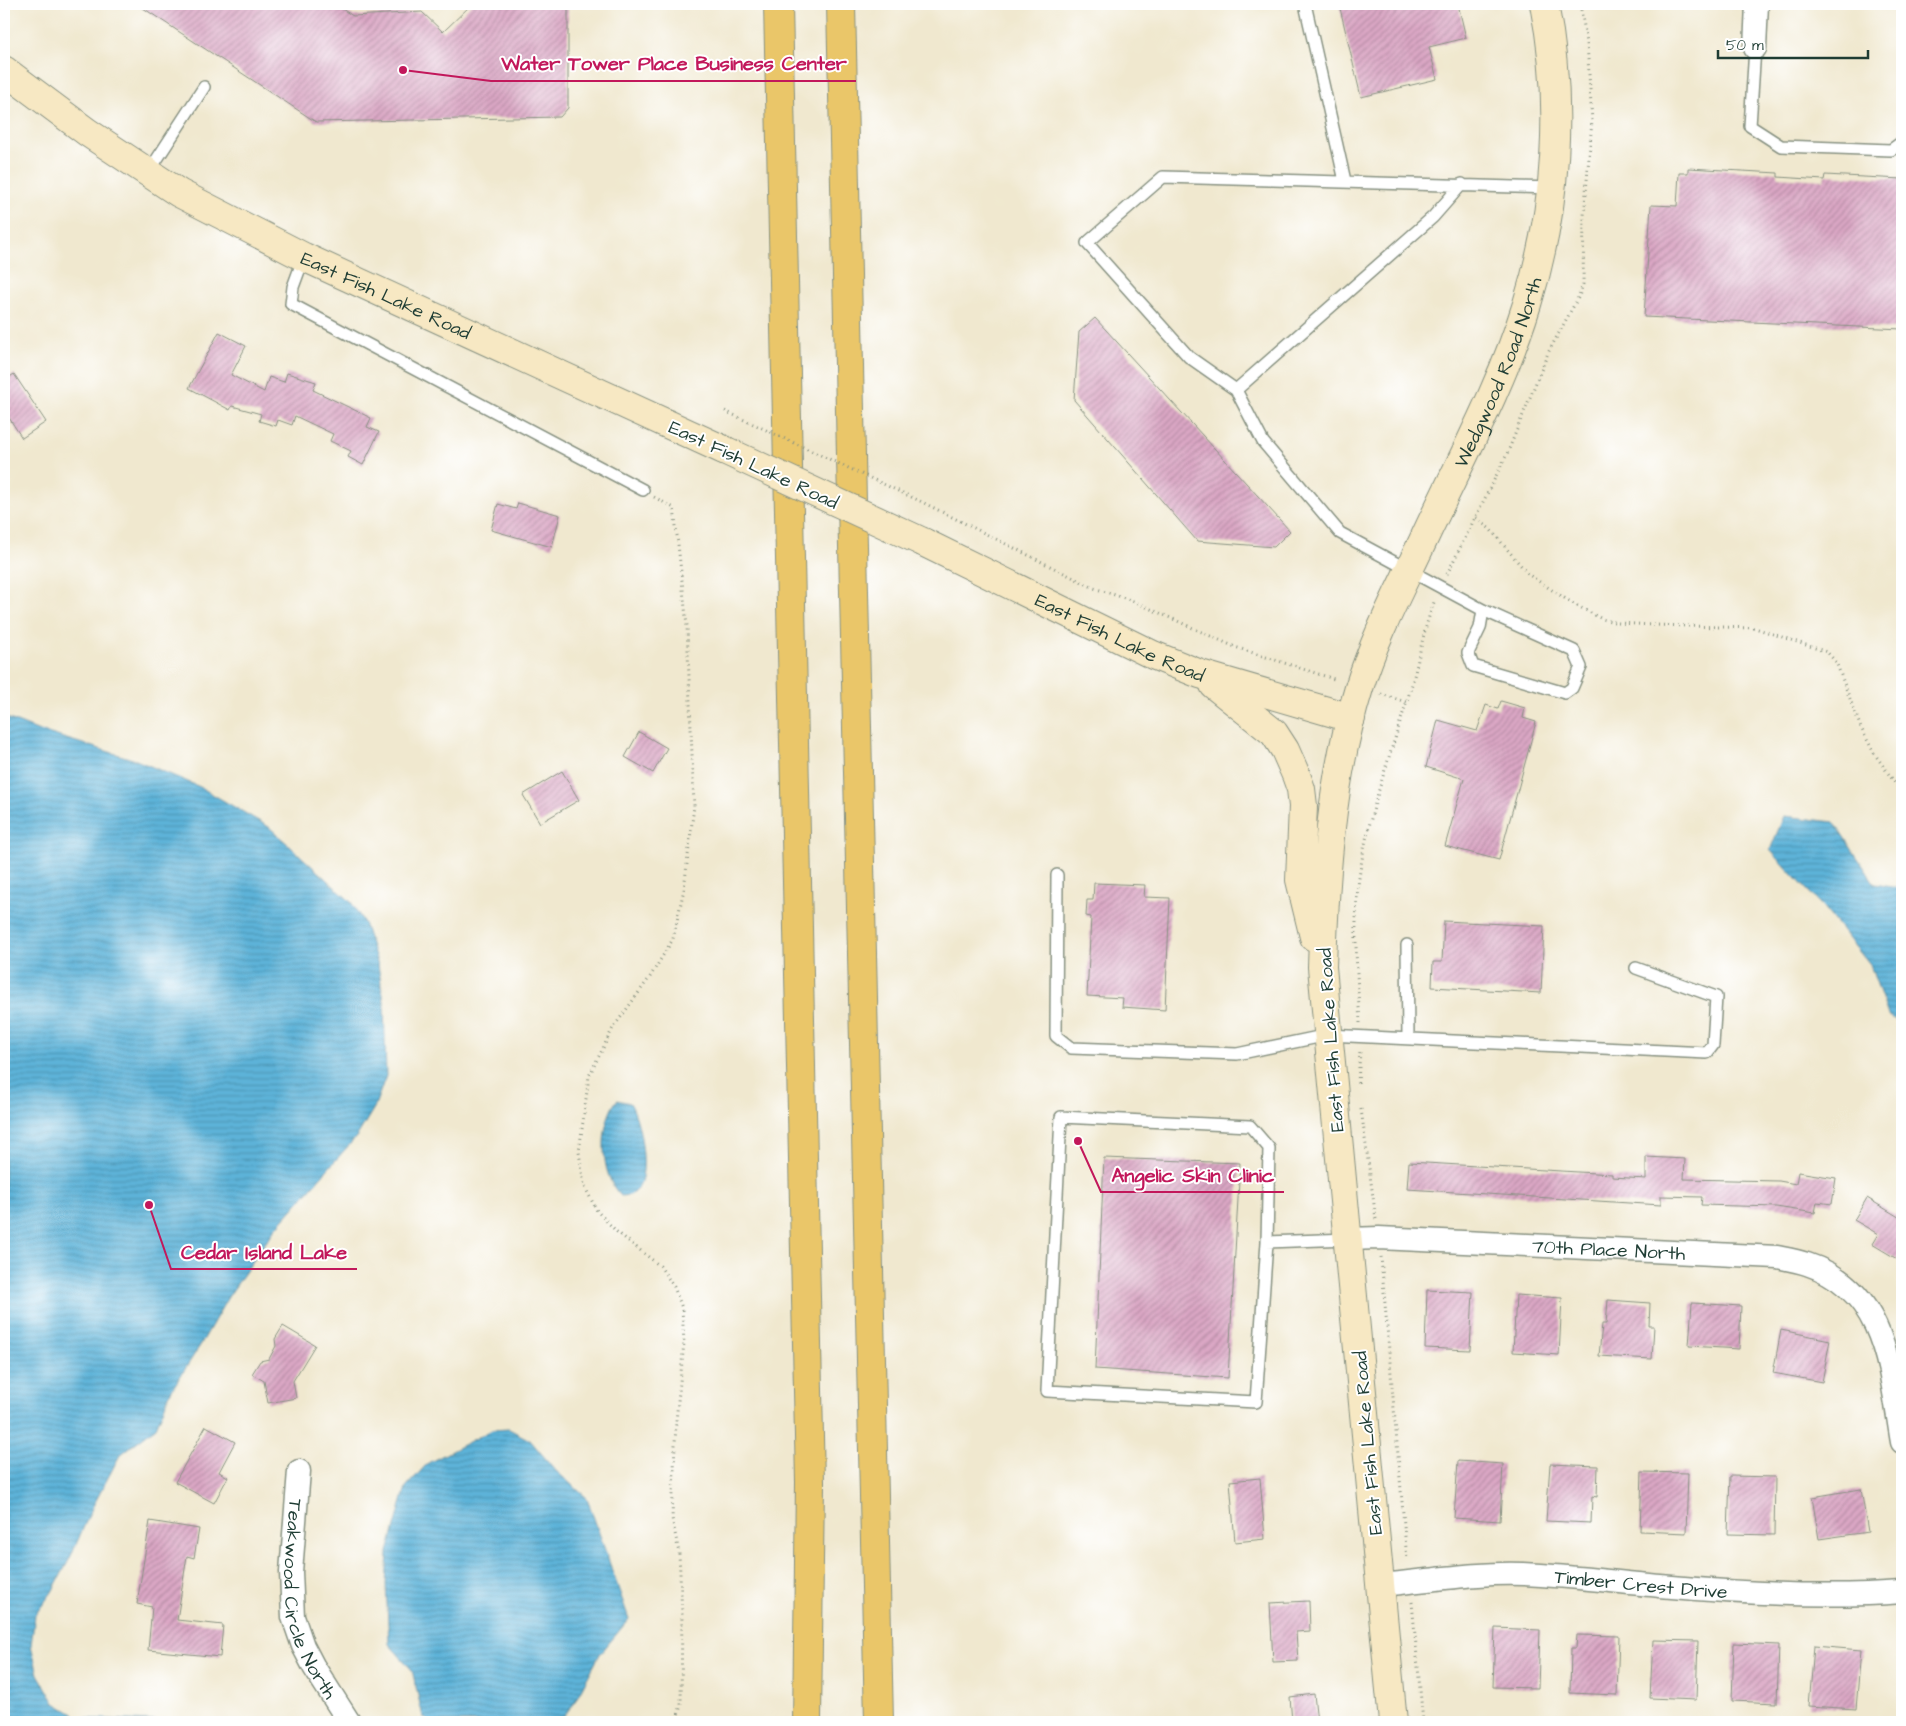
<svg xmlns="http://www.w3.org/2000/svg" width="1906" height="1726" font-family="'Architects Daughter',sans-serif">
<defs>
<pattern id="water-rules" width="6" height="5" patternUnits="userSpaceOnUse" patternTransform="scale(1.25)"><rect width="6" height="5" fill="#5db3d9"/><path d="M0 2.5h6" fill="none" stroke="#4c93b1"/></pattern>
<pattern id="building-hatch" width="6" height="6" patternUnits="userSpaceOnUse" patternTransform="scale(1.25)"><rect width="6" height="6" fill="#dba7c5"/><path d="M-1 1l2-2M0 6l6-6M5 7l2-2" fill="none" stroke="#b189a1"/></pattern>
</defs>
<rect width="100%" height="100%" fill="#fff"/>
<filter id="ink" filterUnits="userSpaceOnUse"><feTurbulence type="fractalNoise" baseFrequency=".02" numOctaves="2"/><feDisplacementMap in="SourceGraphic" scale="10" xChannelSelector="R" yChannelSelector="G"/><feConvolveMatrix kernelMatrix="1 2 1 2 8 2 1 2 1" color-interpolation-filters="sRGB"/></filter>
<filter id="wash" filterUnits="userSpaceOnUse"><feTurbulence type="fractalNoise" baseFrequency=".0096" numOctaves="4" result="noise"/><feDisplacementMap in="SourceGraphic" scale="20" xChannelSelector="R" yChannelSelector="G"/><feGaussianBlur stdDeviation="1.12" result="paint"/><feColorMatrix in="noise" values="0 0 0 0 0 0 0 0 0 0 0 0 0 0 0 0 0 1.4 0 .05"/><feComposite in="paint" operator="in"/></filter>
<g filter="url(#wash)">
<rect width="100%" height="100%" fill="#f0e8cf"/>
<path fill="url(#water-rules)" stroke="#3e7886" d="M 4,717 L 37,730 L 136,760 L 200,787 L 269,827 L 351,902 L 364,923 L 378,965 L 384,1001 L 386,1076 L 374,1108 L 357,1136 L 275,1229 L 228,1297 L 201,1344 L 171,1391 L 156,1427 L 120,1455 L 93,1506 L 70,1558 L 52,1592 L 35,1615 L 31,1645 L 38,1674 L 55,1703 L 80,1718 L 179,1722 L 4,1722 Z
M 1784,816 L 1834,822 L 1875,884 L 1902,889 L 1902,1024 L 1888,1015 L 1870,965 L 1823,907 L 1770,850 Z
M 617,1100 L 630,1103 C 640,1119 648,1166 640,1184 C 638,1188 633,1192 629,1195 L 621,1196 C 599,1175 599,1123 617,1100 Z
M 509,1429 L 530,1440 L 556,1471 L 587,1498 L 629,1619 L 600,1654 L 573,1705 L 559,1722 L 430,1722 L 423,1717 L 412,1670 L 389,1644 L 386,1584 L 388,1552 L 406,1487 L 428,1463 L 492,1430 Z"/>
<g id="blocks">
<path fill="url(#building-hatch)" d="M 137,4 L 334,4 L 353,16 L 422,12 L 443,32 L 472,4 L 568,4 L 568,108 L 560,117 L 316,122 Z
M 1339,4 L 1458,4 L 1466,38 L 1429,47 L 1437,79 L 1361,97 Z
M 1688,168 L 1778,173 L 1778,177 L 1824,180 L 1825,175 L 1902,179 L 1902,329 L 1644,317 L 1651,205 L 1677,206 L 1679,173 L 1688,173 Z
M 1095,318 L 1290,531 L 1274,547 L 1197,541 L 1074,400 L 1079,332 Z
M 219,332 L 246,346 L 231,375 L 264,392 L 269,377 L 284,382 L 287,373 L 316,382 L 313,390 L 371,418 L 367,427 L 379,432 L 363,465 L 348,457 L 351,451 L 330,441 L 333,434 L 295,416 L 292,425 L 278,420 L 276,426 L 259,421 L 261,414 L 232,406 L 230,410 L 189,388 Z
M 14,374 L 46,422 L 22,438 L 4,410 L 4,381 Z
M 518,503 L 560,515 L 552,547 L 491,530 L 498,504 L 516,509 Z
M 1501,701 L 1525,708 L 1523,718 L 1536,722 L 1499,860 L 1445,846 L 1464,779 L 1426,767 L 1438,720 L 1477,731 L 1486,705 L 1498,709 Z
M 639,732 L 667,748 L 653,773 L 625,757 Z
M 562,771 L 579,800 L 540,823 L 523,795 Z
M 1094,883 L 1145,885 L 1144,897 L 1170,898 L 1165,1010 L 1122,1007 L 1123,998 L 1087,996 L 1091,917 L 1086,916 L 1087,900 L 1093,900 Z
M 1444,921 L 1544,926 L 1541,993 L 1432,987 L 1433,962 L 1442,962 Z
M 1646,1157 L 1685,1159 L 1684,1179 L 1779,1181 L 1796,1184 L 1798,1172 L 1836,1178 L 1832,1204 L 1817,1202 L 1815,1213 L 1776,1207 L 1701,1205 L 1702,1197 L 1661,1196 L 1661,1205 L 1407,1189 L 1409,1162 L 1612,1174 L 1612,1177 L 1646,1179 Z
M 1104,1158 L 1240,1163 L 1228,1378 L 1095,1369 Z
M 1867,1198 L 1902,1219 L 1902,1250 L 1897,1259 L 1872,1244 L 1878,1234 L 1854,1220 Z
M 1427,1290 L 1473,1292 L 1470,1350 L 1425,1348 Z
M 1516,1295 L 1562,1298 L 1559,1355 L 1513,1352 Z
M 1608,1300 L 1650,1303 L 1649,1326 L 1654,1326 L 1652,1359 L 1599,1356 L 1602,1324 L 1606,1324 Z
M 1692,1303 L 1741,1306 L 1739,1349 L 1689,1346 Z
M 283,1326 L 315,1345 L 293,1381 L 296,1398 L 268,1403 L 264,1381 L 252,1374 L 260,1361 L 269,1359 L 276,1346 L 275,1339 Z
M 1781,1330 L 1830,1340 L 1822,1382 L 1773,1373 Z
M 206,1426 L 235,1442 L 219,1472 L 228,1477 L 214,1503 L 175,1482 Z
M 1458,1461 L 1503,1464 L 1500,1521 L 1454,1518 Z
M 1550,1464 L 1598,1466 L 1597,1497 L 1592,1496 L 1591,1523 L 1546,1521 Z
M 1642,1472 L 1688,1473 L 1686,1533 L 1640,1531 Z
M 1730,1476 L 1775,1477 L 1774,1535 L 1728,1534 Z
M 1260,1478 L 1265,1539 L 1235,1542 L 1230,1481 Z
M 1861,1489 L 1868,1532 L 1819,1539 L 1812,1497 Z
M 150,1521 L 199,1529 L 194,1558 L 187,1556 L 177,1620 L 223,1625 L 220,1657 L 148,1650 L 152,1607 L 137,1604 Z
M 1309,1601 L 1310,1631 L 1296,1632 L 1298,1661 L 1273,1662 L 1270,1603 Z
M 1495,1628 L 1540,1630 L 1538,1688 L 1493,1687 Z
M 1577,1635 L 1619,1636 L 1617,1695 L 1570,1693 L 1571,1648 L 1576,1648 Z
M 1653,1640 L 1698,1641 L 1696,1700 L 1650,1698 Z
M 1734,1643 L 1779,1645 L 1777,1703 L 1732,1701 Z
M 1814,1646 L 1861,1650 L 1856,1709 L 1809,1706 Z
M 1314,1694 L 1317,1722 L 1292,1722 L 1290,1697 Z"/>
</g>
</g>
<g filter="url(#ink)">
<use href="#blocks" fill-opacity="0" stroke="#889282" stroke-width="1"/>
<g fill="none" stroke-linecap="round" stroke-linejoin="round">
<defs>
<path id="lane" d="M 1305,4 L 1345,181
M 1755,48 L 1750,126 L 1781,146 L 1891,150 L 1902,142
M 148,173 L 204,87
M 304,257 L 293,287 L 291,304 L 643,490
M 1236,390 L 1433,217 L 1462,184
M 1483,610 L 1480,628 L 1468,653 L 1473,666 L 1565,693 L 1572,688 L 1581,667 L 1574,651 L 1483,610 L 1340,533 L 1263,442 L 1236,390 L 1189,357 L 1087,243 L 1163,177 L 1551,188
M 1057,875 L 1056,1036 L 1071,1048 L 1237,1054 L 1328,1035 L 1707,1053 L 1713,1045 L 1716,997 L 1636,968
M 1407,945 L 1408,1038
M 1267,1242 L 1269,1148 L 1250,1126 L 1061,1117 L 1047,1391 L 1256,1402 L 1267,1242 L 1348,1239"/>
<g id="street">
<path d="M 1755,48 L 1757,4"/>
<path id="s1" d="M 1348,1239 L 1379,1238 L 1777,1257 C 1787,1259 1798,1261 1807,1264 C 1887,1290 1890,1372 1902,1442"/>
<path id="s2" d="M 299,1471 L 291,1572 L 293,1617 L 303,1646 L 314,1667 L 349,1722"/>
<path id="s3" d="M 1380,1585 C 1428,1581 1476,1572 1524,1574 C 1569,1576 1615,1582 1660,1586 C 1738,1593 1825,1598 1902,1592"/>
</g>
<g id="secondary">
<path id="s4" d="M 4,70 L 87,132 L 179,193 L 304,257 L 724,450"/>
<path id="s5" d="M 923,542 L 1153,655 L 1200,674 L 1351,718"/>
<path d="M 1214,685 L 1274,733 L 1285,750 L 1296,775 L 1301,789 L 1303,806 L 1300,880 L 1314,937"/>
<path id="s6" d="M 1393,1722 L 1322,967 C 1325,873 1331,779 1359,688 C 1376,633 1404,582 1428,530 C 1463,456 1503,382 1527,304 C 1557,209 1564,101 1544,4"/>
</g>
<path id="highway" d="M 778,4 L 810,1482 L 807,1722
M 841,4 L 879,1722"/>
</defs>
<use href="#lane" stroke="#889282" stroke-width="14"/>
<use href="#street" stroke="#889282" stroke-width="25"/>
<use href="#secondary" stroke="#889282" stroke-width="30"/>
<use href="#highway" stroke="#889282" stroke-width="30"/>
<path stroke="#889282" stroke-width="3" stroke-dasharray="1 4" stroke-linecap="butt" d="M 654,497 L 674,508 L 687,626 L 694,806 L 684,889 L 673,939 L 650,977 L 613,1028 L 589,1076 L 579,1152 L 584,1185 L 597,1211 L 617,1232 L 660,1266 L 674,1287 L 682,1308 L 684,1343 L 676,1421 L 672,1518 L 679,1553 L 682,1614 L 681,1705 L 676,1722
M 920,501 L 1094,588 L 1133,601 L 1235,647 L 1337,680
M 1476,518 L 1490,529 L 1529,575 L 1572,603 L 1602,619 L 1618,623 L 1654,625 L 1755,628 L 1827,652 L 1836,662 L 1861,728 L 1874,753 L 1902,793
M 1447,574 L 1507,454 L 1548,353 L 1579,296 L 1583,284 L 1584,216 L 1592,121 L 1587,43 L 1580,4
M 1381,694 L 1406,702
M 1360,1023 C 1357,975 1353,926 1359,878 C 1368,814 1391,753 1410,691 C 1419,661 1423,629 1435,600
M 1358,1083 L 1360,1051
M 1361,1109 L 1376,1219
M 1381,1257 L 1407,1560
M 1412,1602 L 1423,1722"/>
<use href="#lane" stroke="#fff" stroke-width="11"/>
<use href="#street" stroke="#fff" stroke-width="22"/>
<use href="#secondary" stroke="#f7e8c3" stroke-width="28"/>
<use href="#highway" stroke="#eac669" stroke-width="28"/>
<defs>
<path id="secondary-bridge" d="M 724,450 L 923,542"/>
</defs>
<use href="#secondary-bridge" stroke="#889282" stroke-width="30" stroke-linecap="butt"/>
<path stroke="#889282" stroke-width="3" stroke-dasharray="1 4" stroke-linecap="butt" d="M 725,411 L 920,501"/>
<use href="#secondary-bridge" stroke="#f7e8c3" stroke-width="28"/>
</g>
</g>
<g text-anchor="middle" stroke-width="4" stroke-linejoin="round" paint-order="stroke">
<g font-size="19" fill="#1f3d34" stroke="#fff">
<text dy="7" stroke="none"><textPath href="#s4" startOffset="445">East Fish Lake Road</textPath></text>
<text dy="7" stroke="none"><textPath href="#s6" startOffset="1386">Wedgwood Road North</textPath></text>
<text transform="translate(754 464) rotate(25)" y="7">East Fish Lake Road</text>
<text dy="7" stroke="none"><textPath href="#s5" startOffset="219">East Fish Lake Road</textPath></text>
<text transform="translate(1330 1040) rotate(-94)" y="7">East Fish Lake Road</text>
<text dy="7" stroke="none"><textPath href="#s1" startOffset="261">70th Place North</textPath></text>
<text transform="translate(1367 1443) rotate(-95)" y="7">East Fish Lake Road</text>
<text dy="7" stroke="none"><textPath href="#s3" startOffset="262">Timber Crest Drive</textPath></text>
<text dy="7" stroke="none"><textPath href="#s2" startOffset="132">Teakwood Circle North</textPath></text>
</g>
</g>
<path fill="none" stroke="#c2185b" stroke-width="2" d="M403 70L491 81H856M1078 1141L1101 1192H1284M149 1205L171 1269H357"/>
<g fill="#c2185b" stroke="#fff" stroke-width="2">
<circle cx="403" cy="70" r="5"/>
<circle cx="1078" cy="1141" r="5"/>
<circle cx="149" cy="1205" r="5"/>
</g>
<g font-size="20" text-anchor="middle" font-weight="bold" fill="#c2185b" stroke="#fff" stroke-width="4" stroke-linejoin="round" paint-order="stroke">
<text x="674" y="70">Water Tower Place Business Center</text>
<text x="1193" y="1182">Angelic Skin Clinic</text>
<text x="264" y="1259">Cedar Island Lake</text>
</g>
<rect width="1906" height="1726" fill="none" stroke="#fff" stroke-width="20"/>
<path d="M1718 50v8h150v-8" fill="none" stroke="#1f3d34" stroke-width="2.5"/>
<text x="1726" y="50" font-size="15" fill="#1f3d34" stroke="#ffffff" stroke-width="4" paint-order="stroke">50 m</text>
</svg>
